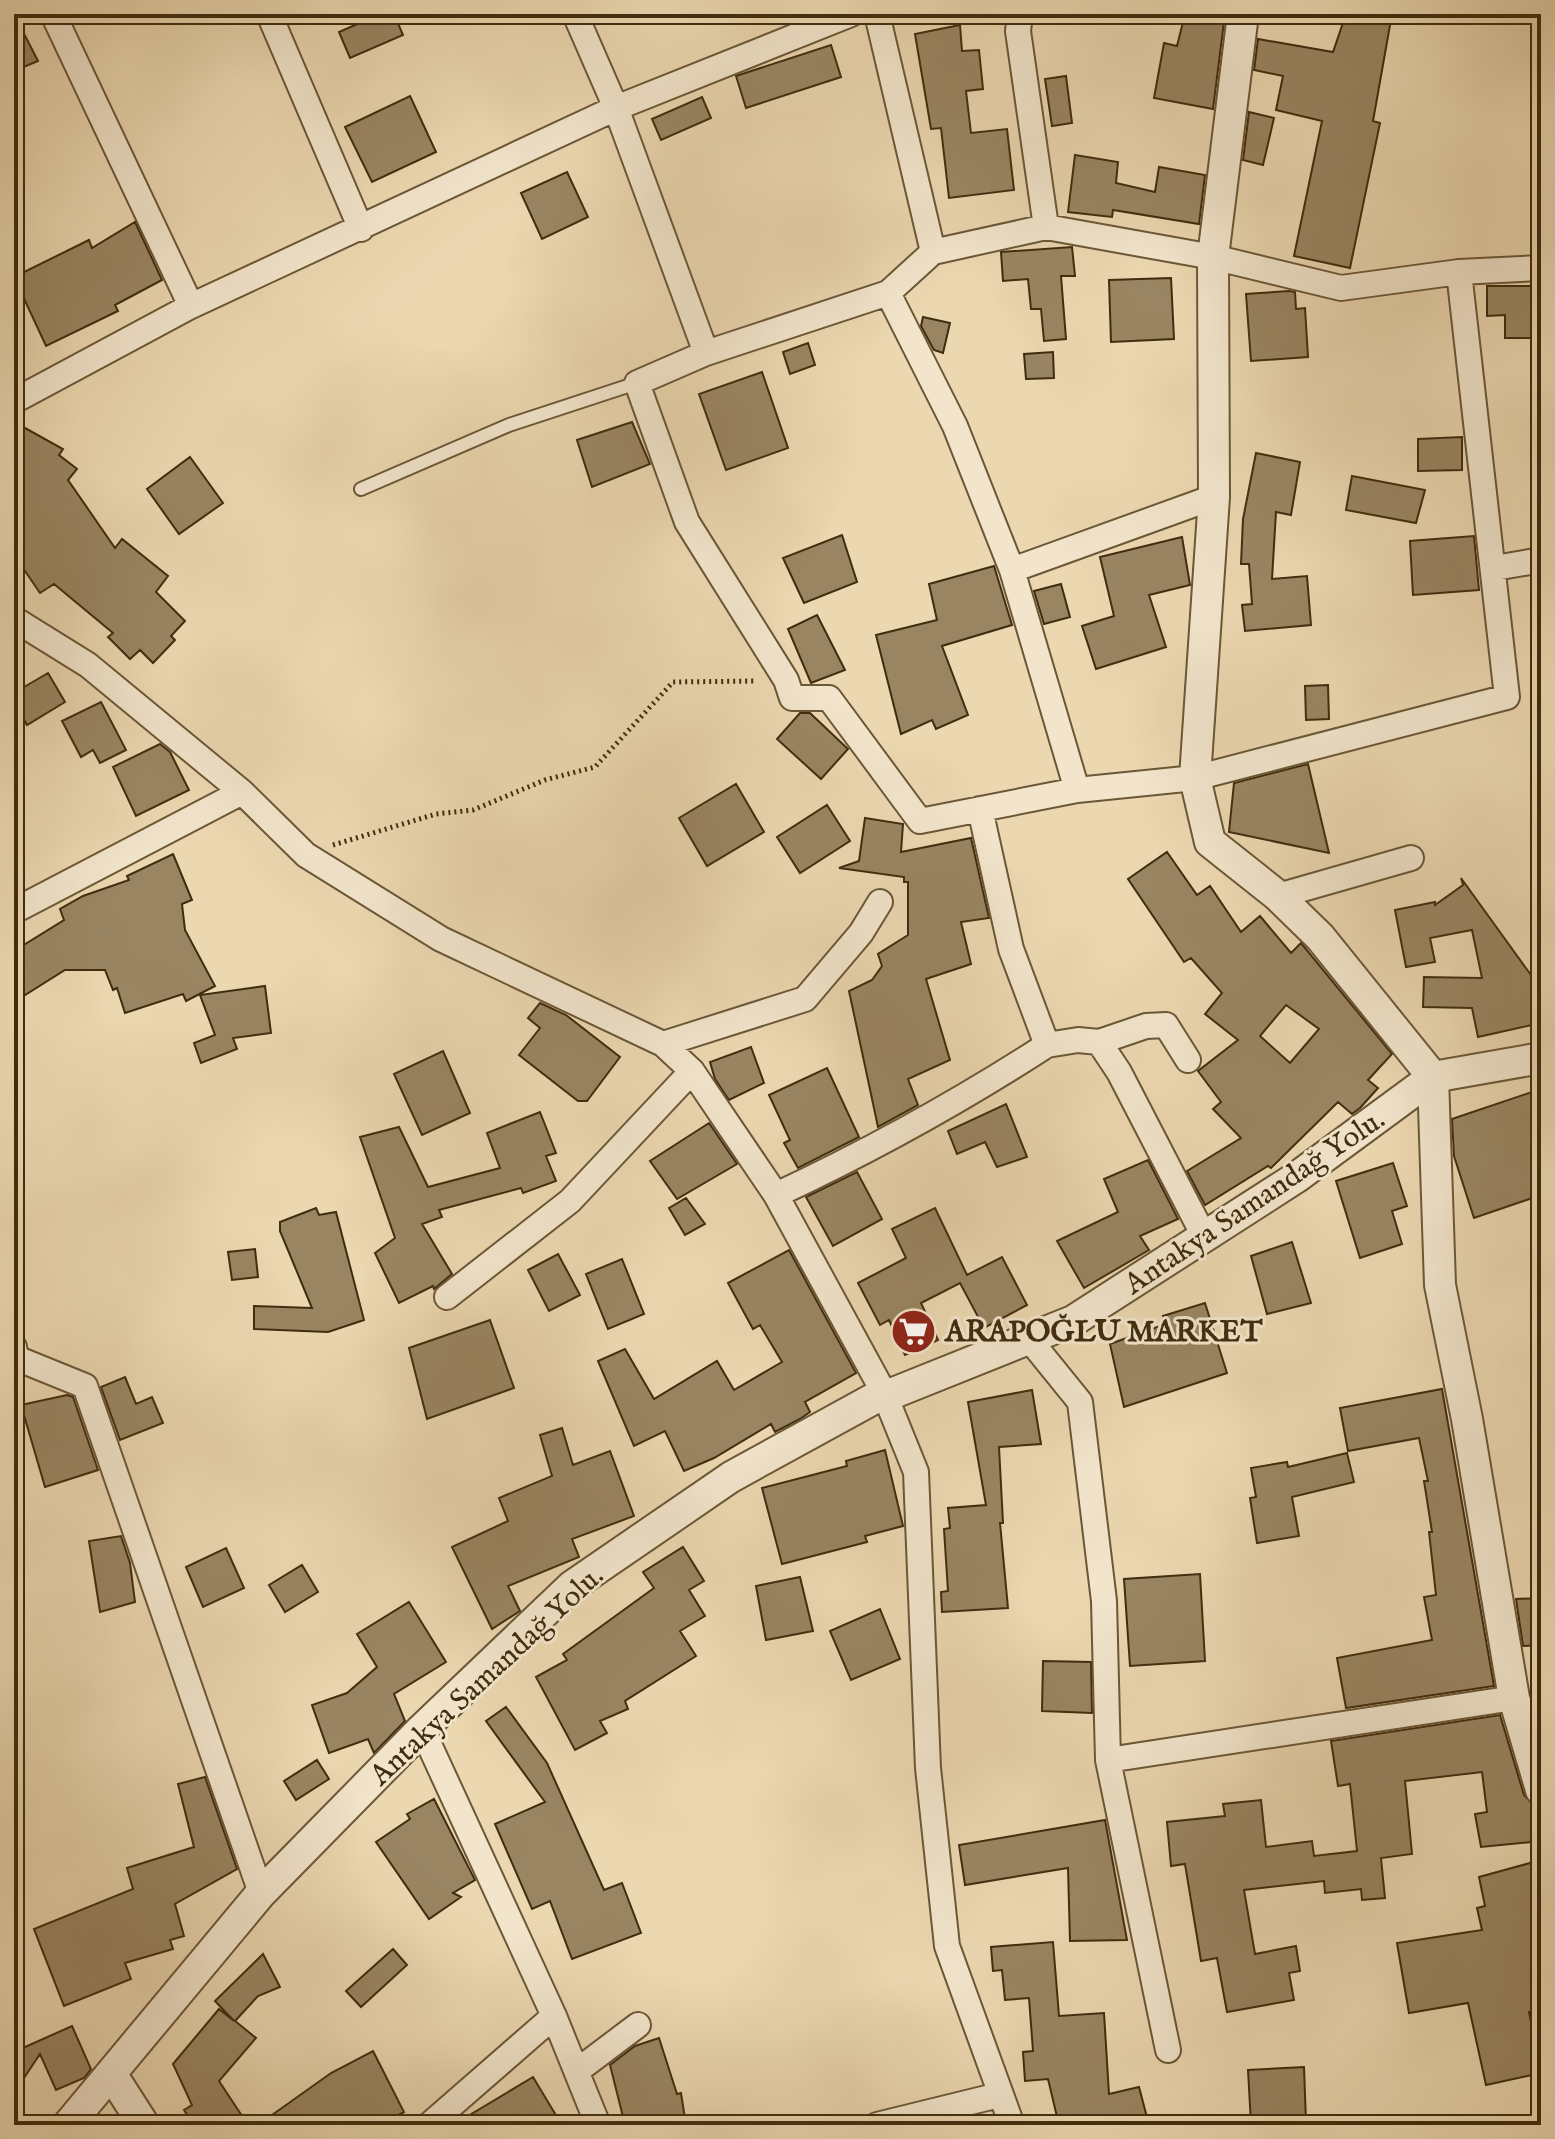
<svg xmlns="http://www.w3.org/2000/svg" width="1555" height="2139" font-family="'IM FELL English',serif">
<rect width="100%" height="100%" fill="#ebd7b0"/>
<filter id="stains"><feTurbulence type="fractalNoise" baseFrequency=".0025" numOctaves="4"/><feColorMatrix values="0 0 0 0 .2 0 0 0 0 .09 0 0 0 0 .02 0 0 0 .5 -.17"/></filter>
<radialGradient id="worn" r=".72"><stop offset=".6" stop-color="#630" stop-opacity="0"/><stop offset="1" stop-color="#630" stop-opacity=".3"/></radialGradient>
<path fill="#998562" stroke="#402c0e" stroke-width="2" fill-rule="evenodd" d="M 14,14 L 38,61 L 14,71 Z
M 380,14 L 394,14 L 403,35 L 350,58 L 339,32 Z
M 1185,14 L 1225,14 L 1213,109 L 1154,98 L 1164,43 L 1177,46 Z
M 1346,14 L 1392,14 L 1373,121 L 1380,123 L 1350,268 L 1294,256 L 1322,121 L 1276,110 L 1283,76 L 1254,70 L 1258,39 L 1333,52 Z
M 960,25 L 962,51 L 979,50 L 983,89 L 966,91 L 971,133 L 1007,129 L 1014,190 L 949,198 L 941,128 L 931,129 L 915,34 Z
M 831,45 L 841,77 L 746,108 L 736,76 Z
M 1066,76 L 1072,123 L 1052,126 L 1045,79 Z
M 410,96 L 436,152 L 372,182 L 345,127 Z
M 702,97 L 711,118 L 661,140 L 652,119 Z
M 1249,112 L 1274,118 L 1263,165 L 1243,160 Z
M 1075,155 L 1118,162 L 1116,183 L 1155,192 L 1159,167 L 1205,175 L 1199,224 L 1113,210 L 1112,217 L 1068,212 Z
M 567,172 L 588,217 L 542,239 L 521,193 Z
M 135,222 L 162,280 L 115,305 L 118,311 L 46,346 L 14,277 L 89,240 L 92,248 Z
M 1072,247 L 1075,276 L 1061,276 L 1066,339 L 1044,341 L 1041,309 L 1031,309 L 1028,279 L 1003,281 L 1001,252 Z
M 1171,278 L 1174,339 L 1111,342 L 1109,280 Z
M 1487,286 L 1541,286 L 1541,338 L 1505,338 L 1505,315 L 1487,316 Z
M 1289,291 L 1295,292 L 1296,309 L 1305,308 L 1308,357 L 1251,361 L 1246,294 Z
M 923,317 L 950,323 L 943,353 L 934,350 L 921,326 Z
M 808,343 L 815,365 L 790,374 L 783,352 Z
M 1053,352 L 1054,378 L 1026,379 L 1024,354 Z
M 762,372 L 788,448 L 726,470 L 699,394 Z
M 632,422 L 650,464 L 592,487 L 577,440 Z
M 25,428 L 63,449 L 59,455 L 77,469 L 68,480 L 115,548 L 122,539 L 168,576 L 156,592 L 185,621 L 171,636 L 175,640 L 153,663 L 140,650 L 130,659 L 108,637 L 113,633 L 54,584 L 40,593 L 14,555 L 14,442 Z
M 1462,437 L 1462,470 L 1418,471 L 1418,439 Z
M 1256,453 L 1300,462 L 1291,515 L 1276,512 L 1272,579 L 1307,576 L 1311,625 L 1245,631 L 1242,605 L 1252,604 L 1249,564 L 1241,564 L 1243,519 Z
M 190,457 L 223,503 L 179,534 L 147,489 Z
M 1352,476 L 1425,490 L 1416,523 L 1346,510 Z
M 842,535 L 857,582 L 804,603 L 783,558 Z
M 1474,536 L 1479,590 L 1413,595 L 1410,541 Z
M 1182,537 L 1190,585 L 1149,595 L 1166,647 L 1096,669 L 1082,626 L 1114,616 L 1100,557 Z
M 994,566 L 1012,625 L 942,646 L 968,715 L 936,729 L 932,720 L 901,734 L 876,635 L 937,620 L 929,584 Z
M 1061,584 L 1070,617 L 1044,624 L 1034,591 Z
M 817,615 L 845,670 L 811,683 L 788,629 Z
M 48,673 L 65,702 L 27,725 L 14,702 L 14,693 Z
M 1328,685 L 1329,719 L 1306,720 L 1305,686 Z
M 101,702 L 126,750 L 100,763 L 93,750 L 81,757 L 62,721 Z
M 800,713 L 810,713 L 848,749 L 821,779 L 777,739 Z
M 160,744 L 170,752 L 189,790 L 136,816 L 113,767 Z
M 1308,764 L 1329,853 L 1229,832 L 1234,783 Z
M 736,784 L 764,832 L 707,866 L 679,818 Z
M 827,805 L 850,841 L 800,873 L 777,837 Z
M 865,818 L 903,824 L 901,852 L 971,838 L 989,918 L 961,922 L 971,964 L 926,979 L 950,1060 L 908,1079 L 918,1105 L 878,1127 L 849,991 L 872,980 L 882,966 L 878,954 L 908,935 L 908,882 L 904,882 L 904,877 L 839,868 L 859,861 Z
M 1167,852 L 1197,895 L 1210,886 L 1241,932 L 1260,916 L 1291,953 L 1301,943 L 1392,1054 L 1368,1080 L 1378,1088 L 1360,1108 L 1352,1114 L 1338,1102 L 1271,1168 L 1268,1166 L 1205,1205 L 1187,1171 L 1241,1138 L 1213,1109 L 1221,1102 L 1198,1071 L 1238,1040 L 1205,1014 L 1222,993 L 1191,958 L 1184,962 L 1128,879 ZM 1286,1005 L 1319,1029 L 1290,1063 L 1260,1036 Z
M 173,854 L 192,900 L 182,904 L 185,930 L 215,986 L 186,1001 L 183,994 L 125,1013 L 117,988 L 113,990 L 105,970 L 65,970 L 14,1002 L 14,951 L 64,920 L 60,909 L 83,896 L 129,880 L 127,876 Z
M 1461,878 L 1541,989 L 1541,1023 L 1478,1037 L 1472,1008 L 1423,1007 L 1424,977 L 1482,978 L 1472,930 L 1430,938 L 1435,962 L 1406,967 L 1395,910 L 1435,902 L 1435,905 L 1463,885 Z
M 265,986 L 271,1033 L 233,1038 L 237,1049 L 201,1063 L 194,1043 L 215,1035 L 200,995 Z
M 540,1003 L 566,1015 L 620,1057 L 587,1101 L 578,1101 L 519,1055 L 540,1028 L 528,1018 Z
M 751,1047 L 764,1083 L 729,1100 L 715,1079 L 710,1062 Z
M 443,1051 L 470,1113 L 422,1135 L 394,1074 Z
M 827,1068 L 859,1137 L 798,1168 L 784,1143 L 790,1140 L 769,1095 Z
M 1541,1089 L 1541,1195 L 1474,1218 L 1454,1156 L 1452,1119 Z
M 1006,1104 L 1027,1157 L 997,1167 L 985,1142 L 957,1154 L 948,1131 Z
M 540,1112 L 556,1153 L 546,1156 L 556,1181 L 523,1193 L 521,1188 L 439,1210 L 442,1217 L 422,1224 L 452,1274 L 434,1289 L 433,1286 L 399,1303 L 375,1253 L 395,1238 L 360,1137 L 399,1127 L 428,1187 L 500,1168 L 487,1133 Z
M 709,1123 L 737,1164 L 677,1199 L 650,1161 Z
M 1148,1160 L 1178,1219 L 1140,1236 L 1149,1250 L 1084,1288 L 1057,1241 L 1118,1212 L 1104,1179 Z
M 1393,1163 L 1407,1206 L 1392,1211 L 1402,1244 L 1360,1258 L 1336,1181 Z
M 857,1172 L 882,1219 L 833,1246 L 806,1197 Z
M 686,1198 L 705,1224 L 685,1235 L 669,1208 Z
M 316,1208 L 319,1215 L 336,1212 L 364,1320 L 328,1332 L 254,1329 L 254,1306 L 312,1308 L 280,1231 L 280,1222 Z
M 935,1208 L 967,1275 L 1002,1257 L 1027,1305 L 984,1328 L 960,1283 L 921,1303 L 938,1340 L 905,1355 L 889,1320 L 880,1325 L 858,1283 L 906,1258 L 892,1229 Z
M 1292,1242 L 1311,1303 L 1267,1314 L 1251,1256 Z
M 255,1249 L 258,1277 L 232,1280 L 228,1252 Z
M 789,1250 L 856,1373 L 805,1402 L 810,1412 L 800,1419 L 775,1432 L 771,1424 L 714,1458 L 684,1471 L 665,1431 L 634,1446 L 598,1361 L 625,1349 L 654,1399 L 717,1361 L 734,1390 L 782,1362 L 760,1325 L 753,1329 L 728,1283 Z
M 558,1254 L 580,1295 L 549,1311 L 528,1270 Z
M 622,1259 L 644,1314 L 608,1329 L 586,1274 Z
M 1205,1303 L 1227,1373 L 1124,1407 L 1110,1344 L 1166,1324 L 1163,1316 Z
M 490,1320 L 514,1388 L 427,1419 L 409,1348 Z
M 125,1377 L 136,1404 L 152,1397 L 163,1423 L 120,1440 L 101,1387 Z
M 1442,1389 L 1494,1686 L 1346,1708 L 1337,1658 L 1432,1640 L 1424,1597 L 1436,1595 L 1429,1532 L 1432,1532 L 1424,1481 L 1428,1481 L 1419,1438 L 1348,1451 L 1340,1408 Z
M 1032,1390 L 1041,1444 L 999,1447 L 1003,1523 L 1000,1523 L 1008,1608 L 942,1612 L 941,1592 L 948,1591 L 944,1529 L 950,1528 L 948,1508 L 986,1505 L 968,1402 Z
M 67,1395 L 73,1397 L 98,1470 L 45,1487 L 21,1405 Z
M 562,1428 L 573,1465 L 610,1451 L 634,1516 L 572,1539 L 579,1557 L 508,1586 L 520,1611 L 492,1629 L 452,1547 L 508,1521 L 499,1498 L 552,1476 L 540,1435 Z
M 885,1450 L 903,1526 L 865,1536 L 867,1542 L 782,1564 L 762,1488 L 847,1466 L 846,1461 Z
M 1347,1453 L 1354,1482 L 1292,1497 L 1299,1536 L 1257,1543 L 1250,1498 L 1256,1497 L 1251,1468 L 1287,1462 L 1288,1467 Z
M 121,1536 L 130,1563 L 135,1602 L 100,1612 L 89,1541 Z
M 683,1547 L 704,1581 L 689,1590 L 705,1616 L 680,1631 L 696,1656 L 625,1701 L 628,1709 L 600,1721 L 607,1733 L 575,1750 L 536,1677 L 567,1660 L 563,1654 L 654,1588 L 643,1572 Z
M 226,1548 L 244,1588 L 203,1607 L 186,1567 Z
M 302,1565 L 318,1592 L 285,1612 L 269,1585 Z
M 1200,1574 L 1205,1661 L 1130,1666 L 1124,1579 Z
M 800,1577 L 813,1631 L 766,1640 L 756,1586 Z
M 1541,1598 L 1541,1645 L 1523,1646 L 1516,1599 Z
M 409,1602 L 446,1662 L 394,1694 L 405,1721 L 374,1753 L 368,1739 L 329,1753 L 312,1705 L 347,1693 L 377,1667 L 357,1634 Z
M 880,1609 L 900,1659 L 851,1680 L 830,1631 Z
M 1043,1661 L 1091,1662 L 1092,1713 L 1042,1711 Z
M 506,1707 L 547,1763 L 604,1890 L 622,1883 L 641,1933 L 572,1959 L 550,1901 L 532,1909 L 495,1824 L 545,1802 L 486,1721 Z
M 1500,1715 L 1524,1795 L 1535,1806 L 1541,1841 L 1481,1847 L 1475,1814 L 1487,1812 L 1482,1772 L 1405,1781 L 1412,1854 L 1381,1858 L 1385,1898 L 1362,1900 L 1361,1889 L 1325,1893 L 1324,1881 L 1244,1890 L 1255,1954 L 1296,1946 L 1300,1971 L 1289,1973 L 1294,2000 L 1227,2012 L 1217,1958 L 1201,1961 L 1185,1864 L 1171,1866 L 1167,1822 L 1225,1816 L 1223,1804 L 1261,1800 L 1266,1847 L 1312,1841 L 1314,1856 L 1357,1851 L 1350,1784 L 1338,1786 L 1331,1741 Z
M 317,1760 L 329,1779 L 296,1800 L 284,1781 Z
M 205,1777 L 237,1869 L 175,1904 L 184,1936 L 170,1940 L 173,1949 L 125,1963 L 131,1979 L 64,2006 L 34,1929 L 133,1889 L 127,1868 L 194,1847 L 178,1784 Z
M 434,1799 L 475,1880 L 453,1893 L 461,1897 L 429,1919 L 376,1842 L 410,1819 L 407,1814 Z
M 1105,1820 L 1127,1940 L 1070,1941 L 1068,1868 L 965,1885 L 959,1845 Z
M 1541,1860 L 1541,2009 L 1529,2012 L 1541,2073 L 1486,2085 L 1468,2003 L 1409,2013 L 1397,1943 L 1482,1930 L 1477,1908 L 1485,1906 L 1479,1877 Z
M 1053,1942 L 1059,2016 L 1104,2013 L 1109,2094 L 1139,2087 L 1149,2125 L 1059,2125 L 1048,2079 L 1025,2081 L 1023,2052 L 1033,2051 L 1029,1998 L 1005,2000 L 1002,1970 L 993,1971 L 991,1947 Z
M 393,1949 L 407,1965 L 361,2007 L 346,1991 Z
M 263,1954 L 280,1987 L 258,1996 L 235,2021 L 256,2038 L 219,2081 L 248,2125 L 194,2125 L 184,2110 L 192,2105 L 173,2064 L 219,2009 L 234,2021 L 215,2001 Z
M 72,2026 L 91,2069 L 84,2078 L 56,2090 L 40,2054 L 14,2093 L 14,2052 Z
M 659,2038 L 677,2094 L 681,2093 L 686,2125 L 625,2125 L 610,2065 L 635,2046 Z
M 373,2051 L 404,2112 L 380,2125 L 258,2125 L 331,2073 Z
M 1304,2067 L 1306,2122 L 1251,2124 L 1248,2070 Z
M 533,2077 L 557,2117 L 544,2125 L 453,2125 Z"/>
<g fill="none" stroke-linecap="round" stroke-linejoin="round">
<defs>
<path id="service" d="M 361,489 L 509,425 L 637,383"/>
<path id="minor" d="M 53,14 L 191,306
M 269,14 L 361,229
M 575,14 L 616,108 L 706,353
M 877,14 L 933,252
M 1020,14 L 1018,31 L 1046,227
M 1459,272 L 1507,697 L 1195,778 L 1077,790 L 920,821 L 829,698 L 792,698 L 786,680 L 687,522 L 637,383 L 706,353 L 888,293 L 933,252 L 1046,227 L 1213,257 L 1341,288 L 1459,272 L 1541,268
M 888,293 L 955,426 L 1012,570 L 1077,790
M 14,401 L 191,306 L 616,108 L 851,14
M 1495,568 L 1541,560
M 1012,570 L 1214,497
M 14,619 L 88,665 L 242,792 L 306,855 L 441,939 L 663,1044 L 692,1071 L 776,1195 L 884,1393 L 916,1472 L 928,1768 L 947,1946 L 1012,2125
M 1278,896 L 1411,858
M 14,911 L 242,792
M 1099,1042 L 1119,1072 L 1205,1238
M 663,1044 L 805,999 L 861,933 L 880,902
M 1047,1045 L 1078,1040 L 1099,1042 L 1146,1026 L 1166,1025 L 1188,1060
M 776,1195 C 870,1151 959,1102 1047,1045 L 1011,949 L 980,809
M 447,1297 L 570,1201 L 692,1071
M 1029,1339 L 1080,1402 L 1104,1601 L 1108,1760 L 1514,1698
M 14,1347 L 16,1358 L 85,1386 L 261,1893
M 422,1729 L 554,2016 L 598,2125
M 1108,1760 L 1168,2050
M 577,2071 L 638,2025
M 429,2125 L 554,2016
M 877,2125 L 999,2095"/>
<path id="tertiary" d="M 1243,14 L 1213,257 L 1214,497 L 1195,778 L 1210,842 L 1278,896 L 1320,937 L 1433,1077 L 1440,1285 L 1467,1419 L 1514,1698 L 1541,1790
M 112,2075 L 144,2125
M 68,2125 L 261,1893 L 422,1729 L 572,1586 L 731,1477 L 884,1393 L 891,1394 L 1073,1321 L 1297,1177 L 1433,1077 L 1541,1058"/>
</defs>
<use href="#service" stroke="#6b5736" stroke-width="16"/>
<use href="#minor" stroke="#6b5736" stroke-width="28"/>
<use href="#tertiary" stroke="#6b5736" stroke-width="34"/>
<path stroke="#402c0e" stroke-width="5" stroke-dasharray="2 4" stroke-linecap="butt" d="M 333,845 L 436,814 L 473,810 L 545,780 L 595,767 L 673,682 L 757,681"/>
<use href="#service" stroke="#f2e5cc" stroke-width="12"/>
<use href="#minor" stroke="#f2e5cc" stroke-width="24"/>
<use href="#tertiary" stroke="#f2e5cc" stroke-width="30"/>
</g>
<defs>
<symbol id="supermarket-disc" viewBox="-11 -11 22 22"><circle r="9.5" fill="#8f2418" stroke="#f2e5cc"/><path d="M-6-5.5h2.5l.6 2H6L4.5 2H-2.5L-4.4-4H-6ZM-1.5 3.2a1.3 1.3 0 1 0 .1 0ZM3 3.2a1.3 1.3 0 1 0 .1 0Z" fill="#fff"/></symbol>
</defs>
<g fill-rule="evenodd">
<use href="#supermarket-disc" x="888" y="1306" width="51" height="51"/>
</g>
<g text-anchor="middle" stroke-width="6" stroke-linejoin="round" paint-order="stroke">
<g font-size="30" fill="#402c0e" stroke="#f2e5cc">
<text transform="translate(1254 1201) rotate(-34)" y="10">Antakya Samandağ Yolu.</text>
<text transform="translate(486 1675) rotate(-43)" y="10">Antakya Samandağ Yolu.</text>
</g>
<g font-size="30" font-weight="bold" fill="#402c0e" stroke="#f2e5cc" text-anchor="start">
<text x="945" y="1341">ARAPOĞLU MARKET</text>
</g>
</g>
<rect width="1555" height="2139" fill="none" stroke="#ebd7b0" stroke-width="48"/>
<rect x="16" y="16" width="1523" height="2107" fill="none" stroke="#402c0e" stroke-width="4"/>
<rect x="24" y="24" width="1507" height="2091" fill="none" stroke="#402c0e" stroke-width="2"/>
<rect width="100%" height="100%" filter="url(#stains)"/>
<rect width="100%" height="100%" fill="url(#worn)"/>
</svg>
